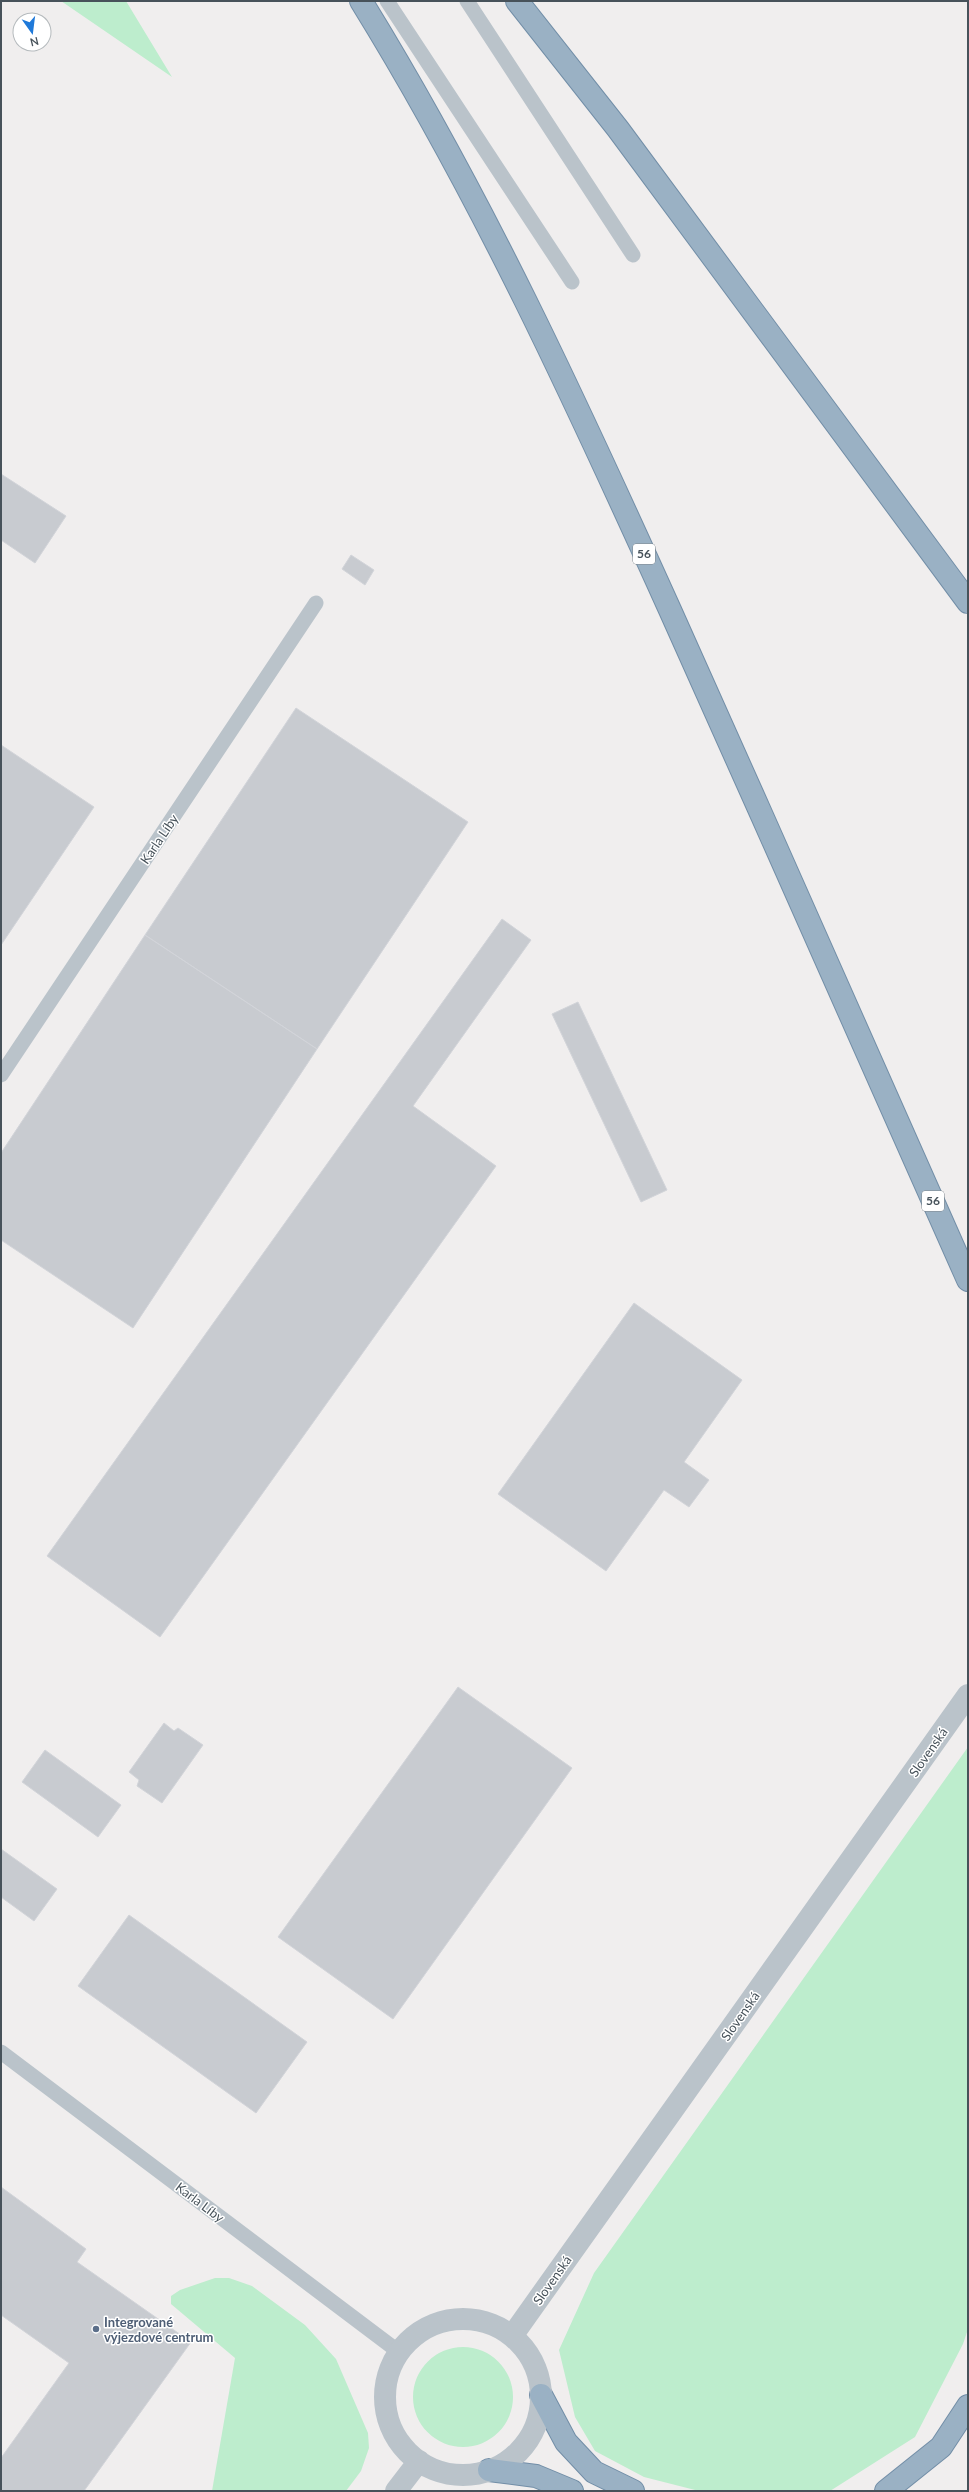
<svg xmlns="http://www.w3.org/2000/svg" width="969" height="2492" font-family="Lato,sans-serif">
<rect width="100%" height="100%" fill="#f0eeee"/>
<path fill="#bdedcd" d="M 61,1 L 126,1 L 172,77 Z
M 968,1747 L 968,2329 L 963,2344 L 915,2437 L 830,2491 L 699,2491 L 644,2477 L 595,2451 L 575,2417 L 559,2350 L 594,2273 Z
M 215,2278 L 229,2278 L 252,2286 L 305,2325 L 336,2359 L 368,2433 L 369,2448 L 361,2471 L 346,2491 L 212,2491 L 235,2358 L 171,2304 L 171,2296 L 180,2290 Z
M413 2397a50 50 0 1 1 100 0a50 50 0 1 1-100 0Z"/>
<path fill="#c8cbd0" stroke="#d2d4d9" d="M 1,474 L 66,516 L 35,563 L 1,540 Z
M 351,555 L 374,570 L 365,585 L 342,569 Z
M 296,708 L 468,822 L 317,1049 L 145,935 Z
M 1,745 L 94,807 L 1,945 Z
M 502,919 L 531,940 L 413,1106 L 496,1166 L 160,1637 L 47,1556 Z
M 145,935 L 317,1049 L 133,1328 L 1,1240 L 1,1153 Z
M 578,1002 L 667,1190 L 641,1202 L 552,1014 Z
M 634,1303 L 742,1380 L 684,1462 L 709,1480 L 689,1507 L 664,1490 L 606,1571 L 498,1494 Z
M 458,1687 L 572,1768 L 393,2019 L 278,1937 Z
M 164,1723 L 174,1731 L 178,1728 L 203,1745 L 162,1803 L 137,1786 L 139,1780 L 129,1772 Z
M 45,1750 L 121,1805 L 98,1837 L 22,1782 Z
M 1,1849 L 57,1889 L 34,1921 L 1,1897 Z
M 129,1915 L 307,2042 L 256,2113 L 78,1986 Z
M 1,2187 L 86,2249 L 77,2262 L 191,2342 L 84,2491 L 1,2491 L 1,2458 L 69,2363 L 1,2315 Z"/>
<g fill="none" stroke-linecap="round" stroke-linejoin="round">
<defs>
<path id="trunk" d="M 361,1 C 481,195 576,402 670,610 C 770,833 869,1056 968,1280
M 517,1 L 618,129 L 968,602
M 541,2395 L 566,2442 L 594,2472 L 633,2491
M 489,2470 L 536,2476 L 572,2491
M 886,2491 L 941,2447 L 968,2406"/>
</defs>
<use href="#trunk" stroke="#728ea7" stroke-width="24"/>
<path stroke="#bac3ca" stroke-width="15" d="M 387,1 L 572,282
M 467,1 L 633,255
M 1,1075 L 316,603
M 1,2052 L 399,2352"/>
<path stroke="#bac3ca" stroke-width="22" d="M385 2397a78 78 0 1 1 156 0a78 78 0 1 1-156 0Z
M 512,2336 L 968,1695
M 396,2491 L 419,2461"/>
<use href="#trunk" stroke="#9ab1c4" stroke-width="22"/>
</g>
<circle fill="#5c6f8a" stroke="#fff" stroke-width="1.5" cx="96" cy="2329" r="4"/>
<g text-anchor="middle" stroke-width="3" stroke-linejoin="round" paint-order="stroke">
<g fill="#fff" stroke="#7e868c" stroke-width="1">
<rect x="633" y="544" width="22" height="20" rx="3"/>
<rect x="922" y="1191" width="22" height="20" rx="3"/>
</g>
<g font-size="12" font-weight="bold" fill="#47525a">
<text x="644" y="558">56</text>
<text x="933" y="1205">56</text>
</g>
<g font-size="13" fill="#47525a" stroke="#fff">
<text transform="translate(159 839) rotate(-56)" y="5">Karla Líby</text>
<text transform="translate(928 1752) rotate(-55)" y="5">Slovenská</text>
<text transform="translate(740 2016) rotate(-55)" y="5">Slovenská</text>
<text transform="translate(200 2202) rotate(37)" y="5">Karla Líby</text>
<text transform="translate(552 2280) rotate(-55)" y="5">Slovenská</text>
</g>
<g font-size="13" font-weight="bold" fill="#4e5e75" stroke="#fff" text-anchor="start">
<text x="104" y="2327">Integrované<tspan x="104" dy="15">výjezdové centrum</tspan></text>
</g>
</g>
<rect width="969" height="2492" fill="none" stroke="#47525a" stroke-width="4"/>
<g transform="translate(32 32) rotate(166)"><circle r="19" fill="#ffffff" stroke="#b5babd"/>
<path d="M0-3L7 15L0 10L-7 15Z" fill="#1f79d9"/>
<text y="-6" font-size="11" font-weight="bold" text-anchor="middle" fill="#47525a">N</text>
</g>
</svg>
